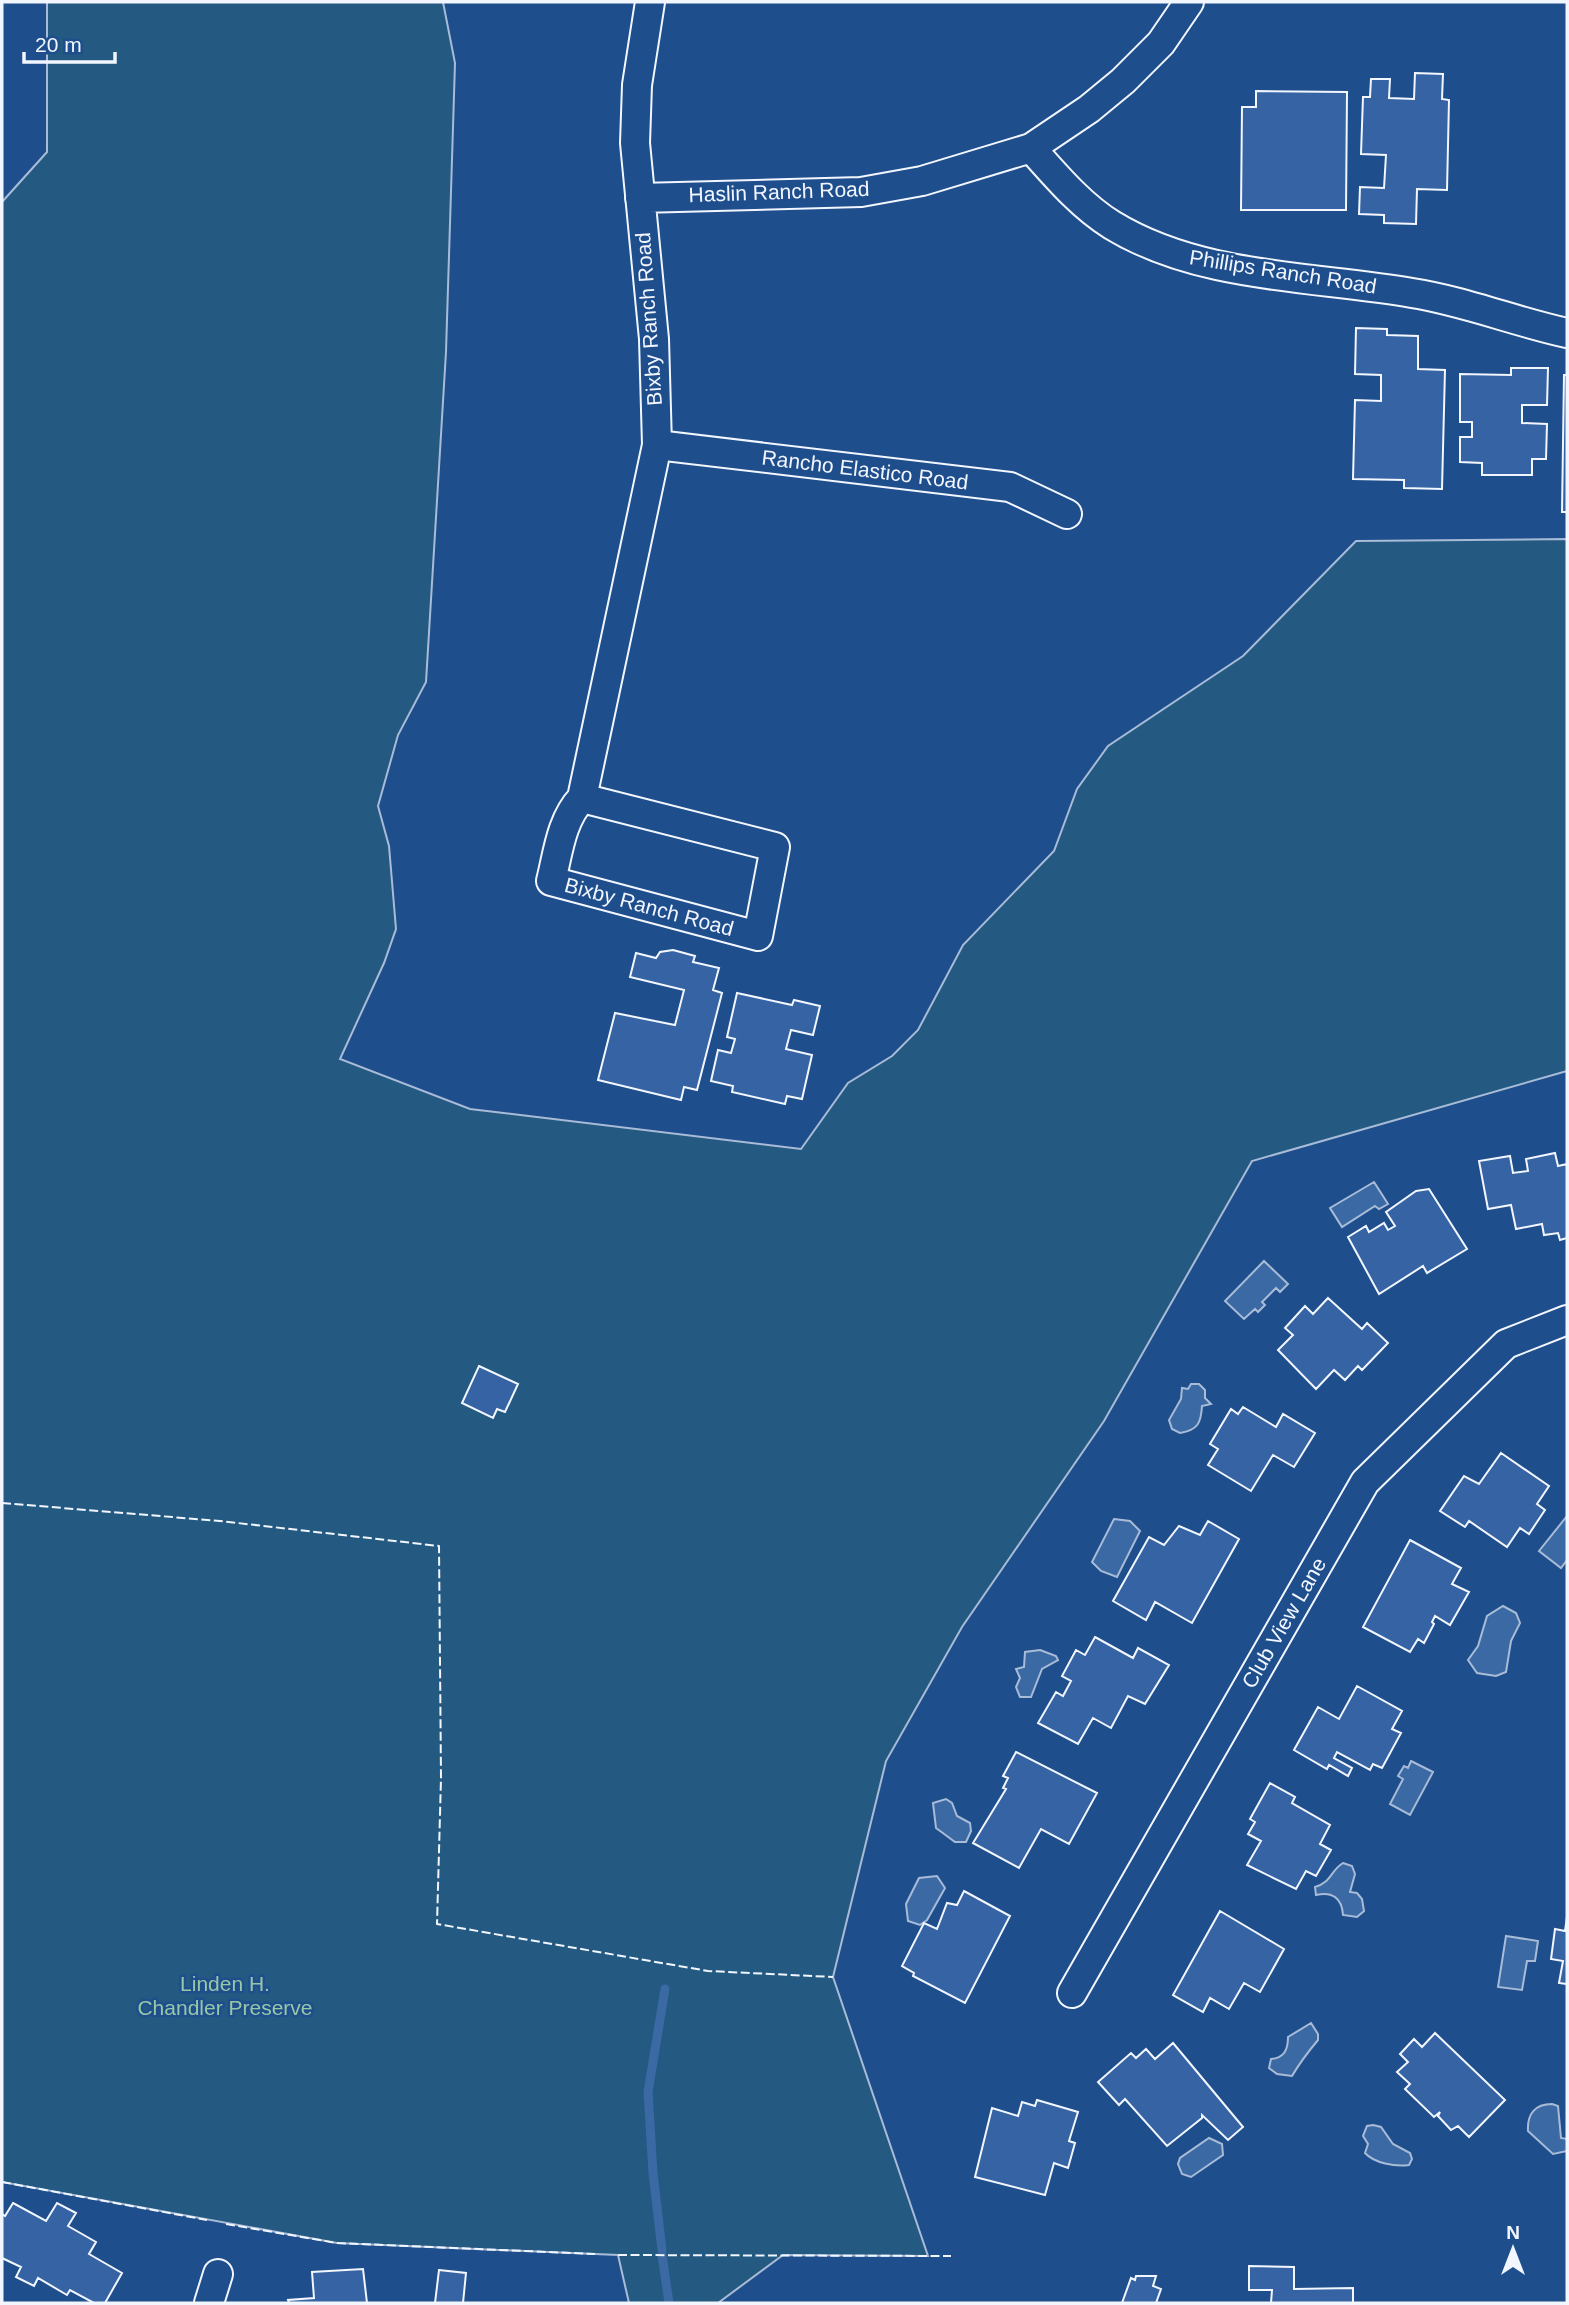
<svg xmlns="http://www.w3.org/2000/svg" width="1569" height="2305" font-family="Arial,sans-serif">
<rect width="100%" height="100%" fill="#1f4e8c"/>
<path fill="#245a82" stroke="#a8bbd7" stroke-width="2" d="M 47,2 L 443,2 L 455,63 L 446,352 L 426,682 L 398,735 L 378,806 L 389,846 L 396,929 L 384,963 L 340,1059 L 470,1109 L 801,1149 L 848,1083 L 892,1056 L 918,1030 L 963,945 L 1054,851 L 1077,789 L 1108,746 L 1243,656 L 1356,541 L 1567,539 L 1567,1071 L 1252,1161 L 1104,1421 L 962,1627 L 886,1761 L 833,1977 L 928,2256 L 783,2255 L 718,2303 L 629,2303 L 618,2255 L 337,2243 L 2,2182 L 2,202 L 47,152 Z"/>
<path fill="#3b69a3" stroke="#a8bbd7" stroke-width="2" d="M 1374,1182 L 1388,1204 L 1379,1209 L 1375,1206 L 1342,1227 L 1330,1208 Z
M 1264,1261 L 1288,1284 L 1280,1292 L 1276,1288 L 1262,1302 L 1265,1305 L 1258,1312 L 1255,1309 L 1244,1319 L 1225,1301 Z
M 1191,1384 L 1199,1384 L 1205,1390 L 1205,1398 L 1211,1404 L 1202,1406 C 1201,1423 1198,1430 1180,1433 L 1172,1429 L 1169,1420 L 1181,1399 L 1182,1388 L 1188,1389 Z
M 1567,1516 L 1567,1560 L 1561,1568 L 1539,1551 Z
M 1114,1519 L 1130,1521 L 1140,1531 L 1117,1577 L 1101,1571 L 1092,1562 Z
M 1503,1606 L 1516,1613 L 1520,1623 L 1511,1641 L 1506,1672 L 1496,1676 L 1477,1673 L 1468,1660 L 1478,1646 L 1487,1616 Z
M 1040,1650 L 1056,1656 L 1058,1660 L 1042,1669 L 1031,1697 L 1020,1697 L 1016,1687 L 1020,1678 L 1016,1669 L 1024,1667 L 1025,1652 Z
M 1411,1761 L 1433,1772 L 1410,1815 L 1390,1804 L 1403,1779 L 1398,1776 L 1404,1766 L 1408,1768 Z
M 946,1799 L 952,1803 L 957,1816 L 970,1823 L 971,1831 L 966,1842 L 955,1842 L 936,1828 L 933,1803 Z
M 1343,1863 L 1352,1866 L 1355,1874 L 1350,1892 L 1357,1893 L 1362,1899 L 1364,1911 L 1357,1917 L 1343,1915 C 1342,1898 1332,1891 1316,1895 L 1315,1887 C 1331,1883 1331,1870 1343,1863 Z
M 937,1876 L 945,1888 L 927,1920 L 920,1925 L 908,1921 L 906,1904 L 919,1878 Z
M 1506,1936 L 1538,1941 L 1535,1961 L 1527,1961 L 1522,1990 L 1498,1987 Z
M 1311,2023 L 1318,2034 L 1318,2040 C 1308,2052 1299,2064 1292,2076 L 1277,2074 L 1269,2068 L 1271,2059 C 1284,2058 1288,2050 1288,2037 Z
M 1552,2104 L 1558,2106 L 1561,2138 L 1567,2139 L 1567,2151 L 1553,2154 L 1528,2131 C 1527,2114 1535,2104 1552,2104 Z
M 1373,2125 L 1381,2127 L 1393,2144 L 1410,2153 L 1412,2159 L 1409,2165 C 1395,2167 1374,2163 1365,2153 L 1368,2144 L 1363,2136 L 1367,2126 Z
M 1209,2138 L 1222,2144 L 1223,2155 L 1191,2177 L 1182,2174 L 1178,2164 L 1180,2158 Z"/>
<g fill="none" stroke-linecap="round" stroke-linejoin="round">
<path stroke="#3b69a3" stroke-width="9" d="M 662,2250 L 653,2173 L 648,2092 L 665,1989
M 662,2255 L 669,2303"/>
</g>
<path fill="#3563a3" stroke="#f2f6ff" stroke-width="2" d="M 1415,73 L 1443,74 L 1442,99 L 1449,100 L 1447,190 L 1417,189 L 1416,224 L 1384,223 L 1384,215 L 1359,214 L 1360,187 L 1384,188 L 1386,155 L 1361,154 L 1363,97 L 1370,97 L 1371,79 L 1390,79 L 1389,98 L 1414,99 Z
M 1256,91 L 1347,92 L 1346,210 L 1241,210 L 1242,107 L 1256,107 Z
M 1356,328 L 1387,329 L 1387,335 L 1418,336 L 1418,369 L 1445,370 L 1442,489 L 1404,488 L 1404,480 L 1353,479 L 1355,400 L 1381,401 L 1381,375 L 1355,374 Z
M 1511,368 L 1548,368 L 1547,405 L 1522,405 L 1522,423 L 1547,424 L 1546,459 L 1532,459 L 1532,475 L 1482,475 L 1482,463 L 1460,462 L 1460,437 L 1472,437 L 1472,422 L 1460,422 L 1460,374 L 1511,375 Z
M 1564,375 L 1567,375 L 1567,512 L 1562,512 Z
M 673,950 L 695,956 L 693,962 L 719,968 L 713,990 L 722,993 L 697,1090 L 684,1087 L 681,1100 L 598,1080 L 615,1013 L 675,1025 L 684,990 L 630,977 L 636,953 L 656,958 L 660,952 Z
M 737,993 L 792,1005 L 794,1000 L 820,1006 L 813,1035 L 791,1030 L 786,1049 L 812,1055 L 802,1099 L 787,1096 L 785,1104 L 732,1092 L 733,1086 L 711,1081 L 718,1050 L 731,1053 L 735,1039 L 727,1037 Z
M 1555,1153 L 1558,1166 L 1567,1164 L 1567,1238 L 1560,1240 L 1558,1233 L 1544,1235 L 1542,1224 L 1516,1229 L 1511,1205 L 1488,1209 L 1479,1161 L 1510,1156 L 1513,1173 L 1528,1171 L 1526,1159 Z
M 1429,1189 L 1467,1249 L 1427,1273 L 1423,1266 L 1379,1294 L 1348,1237 L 1366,1226 L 1369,1232 L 1384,1223 L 1388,1230 L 1395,1226 L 1386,1212 L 1416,1191 Z
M 1328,1298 L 1362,1329 L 1367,1323 L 1388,1343 L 1362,1370 L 1358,1366 L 1345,1380 L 1334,1370 L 1316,1389 L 1278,1350 L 1293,1335 L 1285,1328 L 1305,1306 L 1313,1314 Z
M 479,1366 L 518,1384 L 505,1412 L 497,1409 L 493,1418 L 462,1403 Z
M 1243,1407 L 1276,1427 L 1283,1414 L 1315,1433 L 1294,1467 L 1273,1455 L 1251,1491 L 1208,1465 L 1218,1449 L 1210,1444 L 1231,1409 L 1238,1414 Z
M 1501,1453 L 1549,1486 L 1537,1504 L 1545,1510 L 1529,1534 L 1520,1528 L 1507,1547 L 1469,1521 L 1465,1527 L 1440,1511 L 1464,1476 L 1479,1484 Z
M 1208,1521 L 1239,1539 L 1192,1623 L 1155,1602 L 1146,1620 L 1113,1601 L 1149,1537 L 1164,1545 L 1179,1526 L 1200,1535 Z
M 1410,1540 L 1461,1568 L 1452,1584 L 1469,1592 L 1450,1625 L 1435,1616 L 1432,1622 L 1434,1624 L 1424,1643 L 1418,1639 L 1410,1652 L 1363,1627 Z
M 1095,1637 L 1133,1658 L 1138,1648 L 1169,1665 L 1145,1704 L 1128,1696 L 1111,1728 L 1093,1718 L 1078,1744 L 1038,1723 L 1056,1692 L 1063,1696 L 1071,1681 L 1062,1676 L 1076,1650 L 1085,1655 Z
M 1357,1686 L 1402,1711 L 1392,1729 L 1401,1733 L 1382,1768 L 1373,1764 L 1370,1770 L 1337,1752 L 1334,1758 L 1352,1768 L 1348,1776 L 1329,1765 L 1327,1769 L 1294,1750 L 1318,1707 L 1339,1719 Z
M 1016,1752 L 1097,1793 L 1069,1844 L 1041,1829 L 1019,1868 L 973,1843 L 1006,1789 L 1003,1788 L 1008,1778 L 1003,1776 Z
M 1270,1783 L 1295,1797 L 1292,1803 L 1330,1825 L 1320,1844 L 1331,1850 L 1316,1876 L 1306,1871 L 1296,1889 L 1247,1865 L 1261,1841 L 1248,1834 L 1255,1822 L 1250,1819 Z
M 964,1891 L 1010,1916 L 965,2003 L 913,1976 L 914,1973 L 902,1966 L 924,1923 L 937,1929 L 947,1903 L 957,1905 Z
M 1220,1911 L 1284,1949 L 1260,1992 L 1244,1983 L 1229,2009 L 1210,1998 L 1203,2012 L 1173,1995 Z
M 1567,1917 L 1567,1984 L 1559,1983 L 1563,1961 L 1551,1959 L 1555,1929 L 1565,1931 Z
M 1435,2033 L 1505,2100 L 1469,2137 L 1458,2126 L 1451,2130 L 1438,2116 L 1440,2112 L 1434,2117 L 1405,2089 L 1410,2084 L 1397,2072 L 1408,2062 L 1400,2054 L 1414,2039 L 1422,2047 Z
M 1173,2043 L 1243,2127 L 1228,2140 L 1202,2115 L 1202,2118 L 1167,2146 L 1125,2099 L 1119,2105 L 1098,2082 L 1131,2053 L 1136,2058 L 1146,2049 L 1155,2059 Z
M 1037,2100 L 1078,2112 L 1069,2141 L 1075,2143 L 1068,2168 L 1054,2163 L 1045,2195 L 975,2177 L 992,2108 L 1018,2116 L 1022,2102 L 1035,2106 Z
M 13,2203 L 46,2221 L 57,2203 L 76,2213 L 68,2226 L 96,2242 L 89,2254 L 122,2273 L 105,2303 L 94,2303 L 70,2290 L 67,2295 L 38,2278 L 34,2286 L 16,2277 L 21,2267 L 2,2258 L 2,2214 L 5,2216 Z
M 1249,2266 L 1294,2267 L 1294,2289 L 1353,2288 L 1353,2303 L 1271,2303 L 1272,2290 L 1249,2290 Z
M 363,2269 L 367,2303 L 289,2303 L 288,2300 L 314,2298 L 312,2272 Z
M 439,2270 L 466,2273 L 463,2303 L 435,2303 Z
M 1136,2276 L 1156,2276 L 1153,2286 L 1161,2289 L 1156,2303 L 1122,2303 L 1131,2278 L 1135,2280 Z"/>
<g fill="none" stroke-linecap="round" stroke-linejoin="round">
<defs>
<path id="street" d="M 1031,148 C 1055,175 1081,206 1112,225 C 1200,279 1314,276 1412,293 C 1464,301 1516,322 1567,333
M 640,198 L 861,192 L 922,181 L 1031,148 L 1089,109 L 1123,81 L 1161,43 L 1189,2
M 657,445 L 1010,487 L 1067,514
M 582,798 C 561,820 558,853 551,881 L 758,936 L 775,847 L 582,798 L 657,445 L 654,339 L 635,143 L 637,85 L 650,2
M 1072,1993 L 1365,1482 L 1506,1344 L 1567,1320
M 209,2303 L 218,2274"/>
</defs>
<use href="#street" stroke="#f2f6ff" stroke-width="32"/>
<use href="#street" stroke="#1f4e8c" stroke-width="28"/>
<path stroke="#f2f6ff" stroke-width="2" stroke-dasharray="9 3.5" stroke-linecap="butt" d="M 2,1503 L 220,1521 L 439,1546 L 441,1778 L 437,1924 L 708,1971 L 833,1977
M 2,2182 L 207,2220
M 226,2224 L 337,2243 L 595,2254
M 618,2255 L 951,2256"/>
</g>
<g text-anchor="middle" stroke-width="5" stroke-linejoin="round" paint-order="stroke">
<g font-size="21" fill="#f2f6ff" stroke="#1f4e8c">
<text transform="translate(779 192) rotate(-2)" y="7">Haslin Ranch Road</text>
<text transform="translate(1283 272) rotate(9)" y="7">Phillips Ranch Road</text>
<text transform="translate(649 319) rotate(-94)" y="7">Bixby Ranch Road</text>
<text transform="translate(865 470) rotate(7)" y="7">Rancho Elastico Road</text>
<text transform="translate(649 907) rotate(15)" y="7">Bixby Ranch Road</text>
<text transform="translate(1284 1623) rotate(-60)" y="7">Club View Lane</text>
</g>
<g font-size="21" fill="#97c8a6" stroke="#1f4e8c">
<text x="225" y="1991">Linden H.<tspan x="225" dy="24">Chandler Preserve</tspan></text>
</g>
</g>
<rect width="1569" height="2305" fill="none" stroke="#f2f6ff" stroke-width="7"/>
<g transform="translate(1513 2249)" stroke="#1f4e8c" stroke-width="5" paint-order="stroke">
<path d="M0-5L12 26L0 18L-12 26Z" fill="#f2f6ff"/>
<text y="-10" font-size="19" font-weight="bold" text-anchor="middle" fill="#f2f6ff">N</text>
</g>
<path d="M24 52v10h91v-10" fill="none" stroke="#f2f6ff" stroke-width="3.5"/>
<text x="35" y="52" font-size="21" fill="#f2f6ff" stroke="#1f4e8c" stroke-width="5" paint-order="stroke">20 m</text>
</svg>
